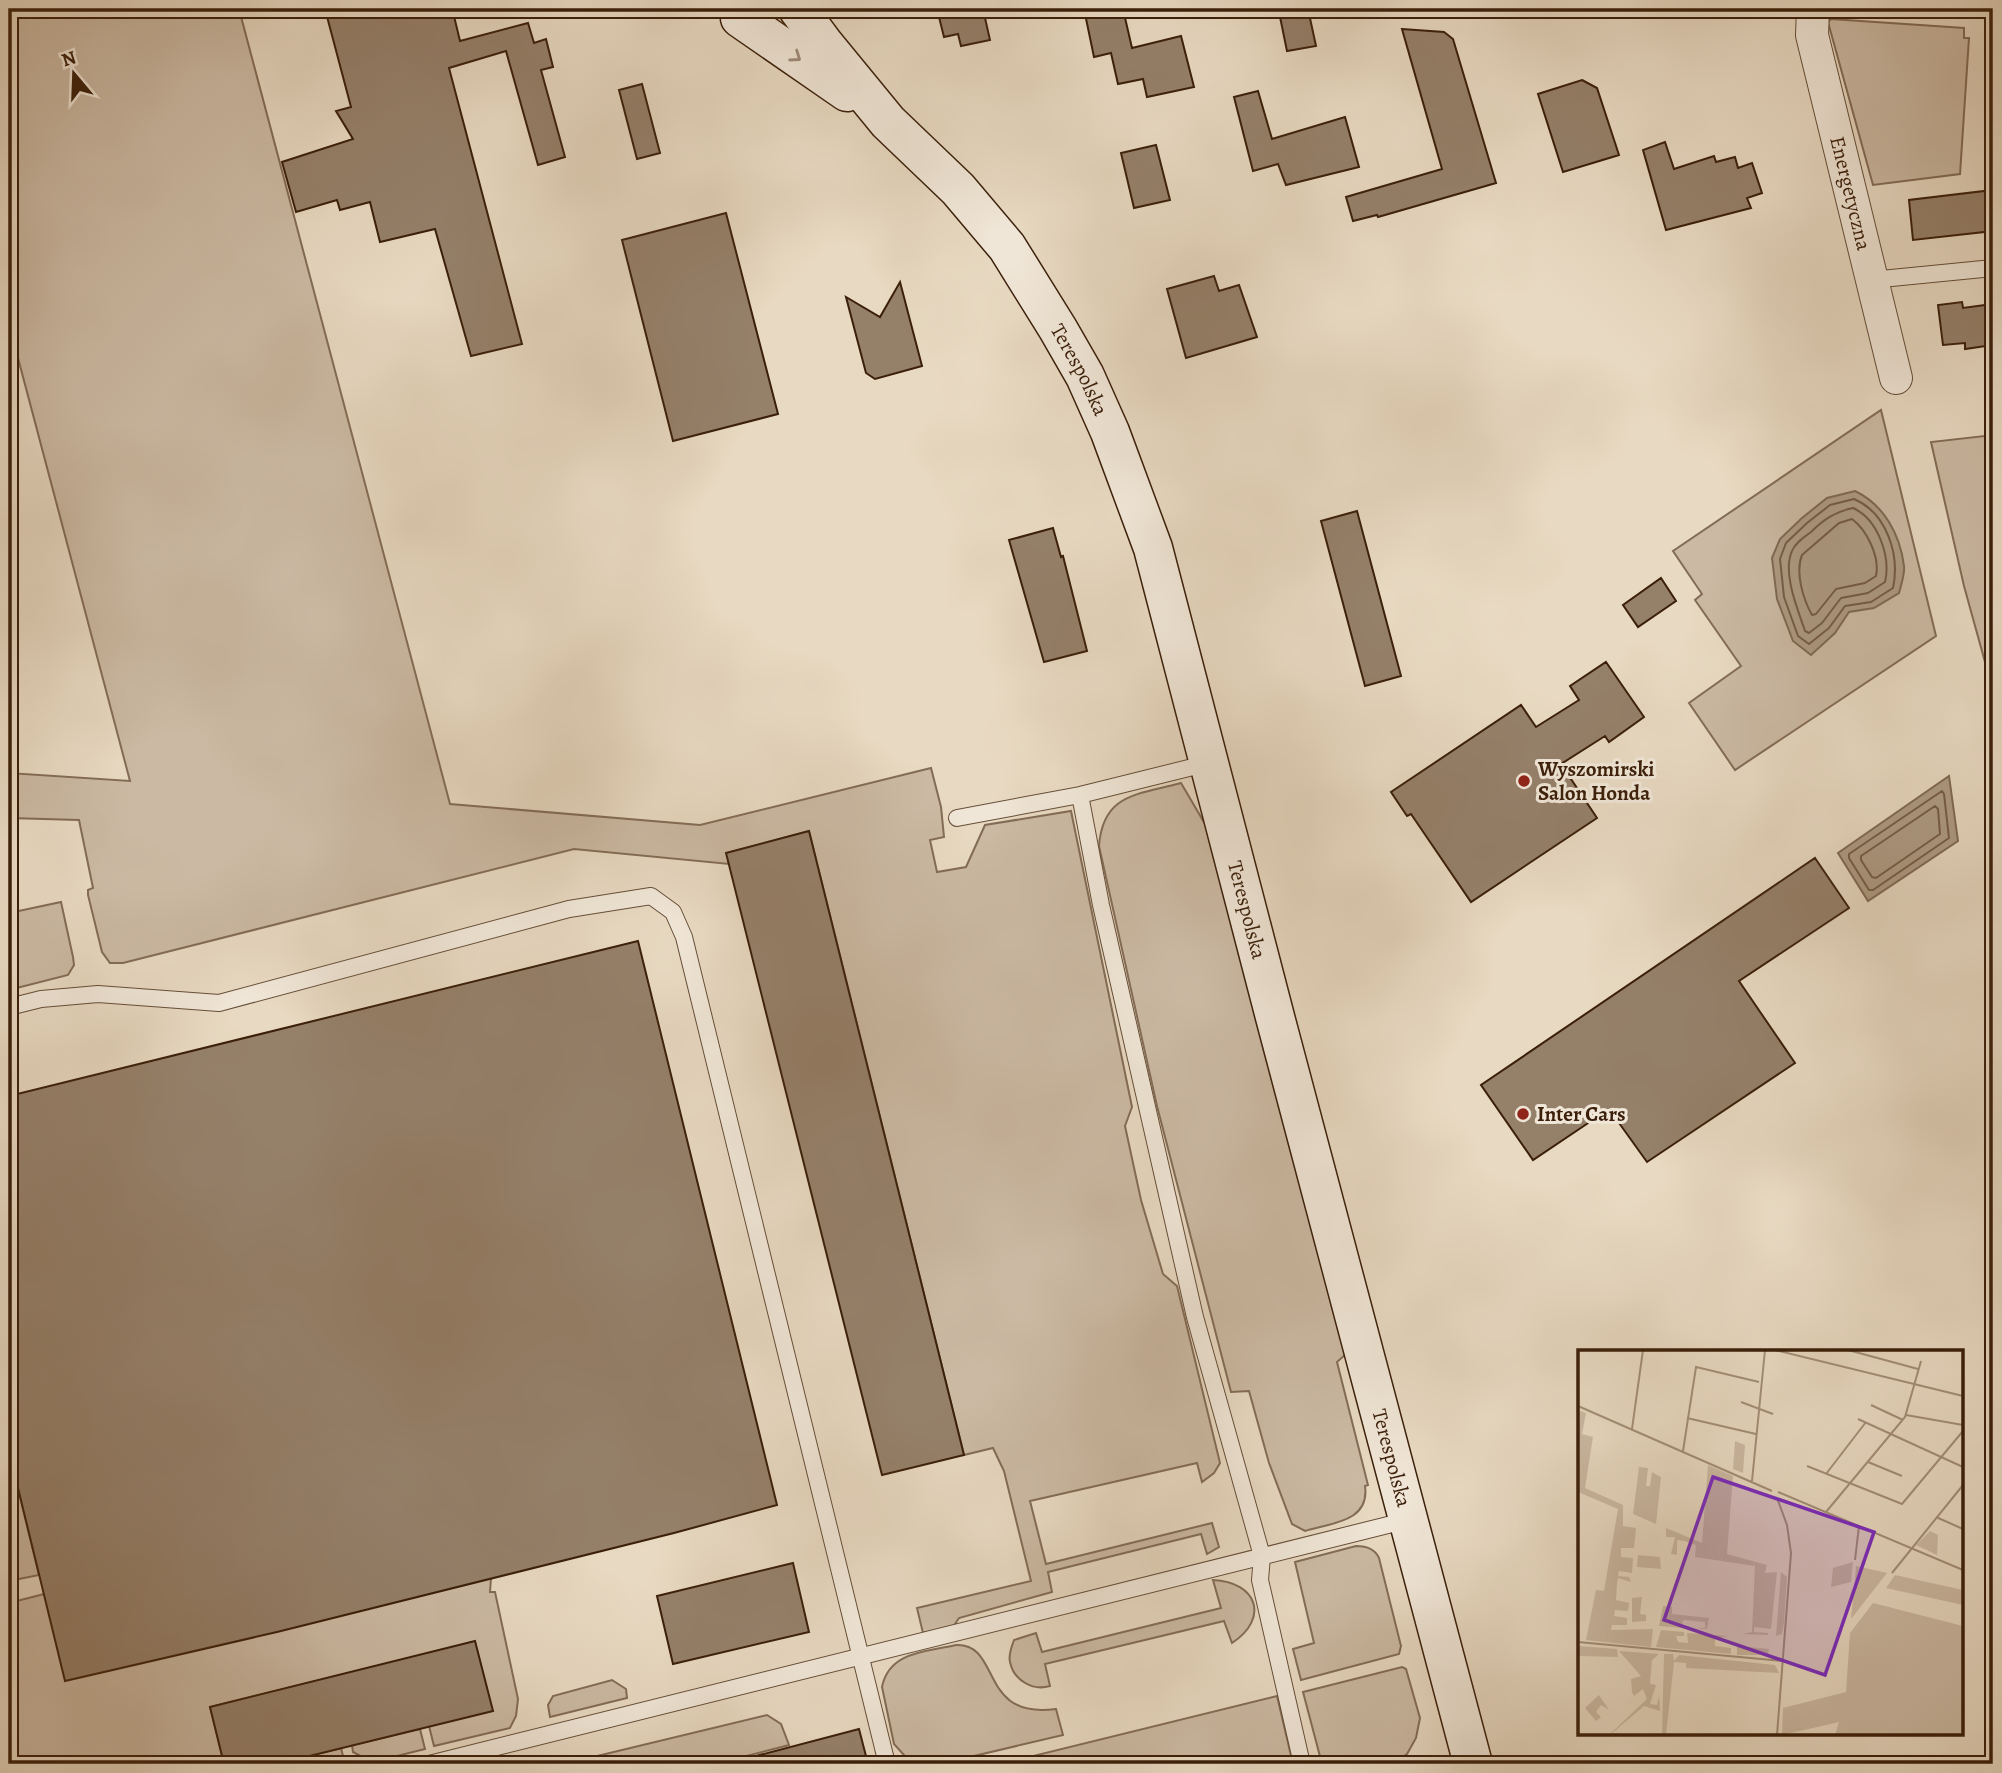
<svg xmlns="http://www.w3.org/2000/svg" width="2002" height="1773" font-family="Alegreya,serif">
<rect width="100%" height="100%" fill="#e8d9c2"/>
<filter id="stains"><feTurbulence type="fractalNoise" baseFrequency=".00286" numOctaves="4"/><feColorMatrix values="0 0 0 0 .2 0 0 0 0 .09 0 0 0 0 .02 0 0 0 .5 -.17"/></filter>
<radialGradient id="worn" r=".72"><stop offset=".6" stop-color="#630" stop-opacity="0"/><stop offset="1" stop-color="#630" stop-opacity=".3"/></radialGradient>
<path fill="#cbb9a3" stroke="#836c56" stroke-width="2" d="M 9,9 L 239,9 L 450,804 L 700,825 L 931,768 L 941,807 L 944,837 L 930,840 L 937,872 L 966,867 L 985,825 L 1071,811 L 1132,1107 L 1125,1126 L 1141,1200 L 1163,1274 L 1177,1286 L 1220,1463 L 1214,1473 L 1202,1482 L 1197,1463 L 1030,1501 L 1046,1564 L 1212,1523 L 1219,1547 L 1207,1554 L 1201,1534 L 1048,1572 L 1052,1592 L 959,1618 L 953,1627 L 923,1633 L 917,1608 L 1031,1581 L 1004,1471 L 993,1448 L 964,1455 L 809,831 L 727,853 L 729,864 L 574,849 L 123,963 L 110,963 L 102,952 L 88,895 L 88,890 L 93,888 L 79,820 L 9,818 L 9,773 L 130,781 L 9,324 Z
M 1831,19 L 1964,28 L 1964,38 L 1969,38 L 1960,174 L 1873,185 L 1828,22 Z
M 1881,410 L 1936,636 L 1735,770 L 1689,703 L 1741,666 L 1695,600 L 1702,594 L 1673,551 Z
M 1993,435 L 1993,691 L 1964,586 L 1931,442 Z
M 1181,783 L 1205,824 L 1346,1354 L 1337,1362 L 1368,1485 L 1365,1486 C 1370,1522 1331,1523 1305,1531 L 1292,1524 L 1269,1463 L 1249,1391 L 1231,1392 L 1157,1106 L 1099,846 C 1103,793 1138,795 1181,783 Z
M 61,902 L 73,957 L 74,965 L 68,975 L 9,990 L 9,913 Z
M 12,1464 L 39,1575 L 9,1581 L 9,1465 Z
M 1356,1546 C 1366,1546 1375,1549 1379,1558 L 1401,1646 L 1399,1654 L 1301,1680 L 1293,1649 L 1314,1643 L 1295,1562 Z
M 491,1578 L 490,1592 L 495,1592 L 518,1699 L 516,1716 L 510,1728 L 434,1746 L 429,1726 L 492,1711 L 475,1642 L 210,1707 L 224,1764 L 9,1764 L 9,1603 L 44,1594 Z
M 1213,1580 C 1257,1582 1270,1618 1232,1643 L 1224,1621 L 1045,1664 L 1050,1686 C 1033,1691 1014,1681 1010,1662 C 1008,1655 1012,1646 1014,1640 L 1036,1633 L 1042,1652 L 1221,1608 Z
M 956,1645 C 1002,1643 978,1720 1056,1709 L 1063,1735 L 940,1764 L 912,1764 L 894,1744 L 882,1687 C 889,1651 927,1652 956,1645 Z
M 1402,1667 L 1406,1669 L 1420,1718 L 1416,1738 L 1407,1754 L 1391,1764 L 1322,1764 L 1303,1692 Z
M 612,1680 L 626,1689 L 627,1698 L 550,1717 L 548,1705 L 553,1696 Z
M 1277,1696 L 1293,1764 L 1001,1764 Z
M 767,1715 L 781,1724 L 789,1745 L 715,1764 L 564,1764 Z
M 420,1729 L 425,1749 L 381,1760 L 368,1760 L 353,1752 L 352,1745 Z
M 341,1748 L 345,1764 L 277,1764 Z"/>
<path fill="#ad9a83" stroke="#7f6953" stroke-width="2" d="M 1855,491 C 1884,505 1900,534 1904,566 C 1905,574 1901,585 1899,593 L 1874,608 L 1849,612 L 1835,633 L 1811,655 L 1793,641 L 1777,599 L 1772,558 L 1780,539 L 1802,518 L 1827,498 Z
M 1949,776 L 1958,841 L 1868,901 L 1838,853 Z"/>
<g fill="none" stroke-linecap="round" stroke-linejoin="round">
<path stroke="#745c46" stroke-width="2" d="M 1854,499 C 1887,513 1900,555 1893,588 L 1871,602 L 1845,606 L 1829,628 L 1809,644 L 1798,636 L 1784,597 L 1780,559 L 1786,543 L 1807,523 L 1830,505 Z
M 1853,508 C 1878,519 1891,557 1885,582 L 1868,593 L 1841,598 L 1822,623 L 1809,633 L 1805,631 C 1798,610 1782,573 1792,551 C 1795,543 1804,537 1811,532 C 1824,519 1835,512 1853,508 Z
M 1852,519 C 1867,530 1880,557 1876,576 L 1865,583 L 1836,589 L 1816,614 L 1812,615 C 1803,599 1795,572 1802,555 L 1839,523 Z
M 1942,791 L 1944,794 L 1949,838 L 1873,890 L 1869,890 L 1849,858 L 1849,854 Z
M 1935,806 L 1938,809 L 1940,834 L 1876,878 L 1872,877 L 1861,860 L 1861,856 Z"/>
</g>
<path fill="#95806a" stroke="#3b1f0a" stroke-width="2" d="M 325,9 L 440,9 L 440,15 L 453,12 L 460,41 L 528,23 L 534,43 L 546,39 L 553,67 L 541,70 L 565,157 L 538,165 L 506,51 L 449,68 L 522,344 L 471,356 L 435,229 L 380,242 L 370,202 L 340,210 L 337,200 L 296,212 L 282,162 L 353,139 L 336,111 L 351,107 Z
M 937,9 L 983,9 L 990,40 L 961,46 L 958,34 L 944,37 Z
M 1084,9 L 1123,9 L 1132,48 L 1181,36 L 1194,87 L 1147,97 L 1143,79 L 1118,84 L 1111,53 L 1094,57 Z
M 1294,9 L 1308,9 L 1316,46 L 1287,51 L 1279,12 Z
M 1402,29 L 1444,32 L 1453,39 L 1496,183 L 1378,217 L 1377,215 L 1353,221 L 1346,197 L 1442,169 Z
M 1582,80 L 1597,88 L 1619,155 L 1563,172 L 1538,94 Z
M 642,84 L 660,153 L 637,159 L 619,90 Z
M 1258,91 L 1272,139 L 1345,117 L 1359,167 L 1286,185 L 1278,164 L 1253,171 L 1234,97 Z
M 1665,142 L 1674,169 L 1714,156 L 1716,162 L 1735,157 L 1738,168 L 1752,163 L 1762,193 L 1747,198 L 1751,208 L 1666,230 L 1643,150 Z
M 1156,145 L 1170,200 L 1134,208 L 1121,153 Z
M 1993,190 L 1993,231 L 1913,240 L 1909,200 Z
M 726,213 L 778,414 L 673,441 L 622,240 Z
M 1214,276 L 1219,291 L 1239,285 L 1257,337 L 1186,358 L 1167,289 Z
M 900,282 L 922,366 L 875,379 L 866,373 L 846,297 L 880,317 Z
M 1962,302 L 1963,308 L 1993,304 L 1993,345 L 1965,349 L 1965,343 L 1943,345 L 1938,305 Z
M 1357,511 L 1401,676 L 1365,686 L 1321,521 Z
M 1053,528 L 1061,557 L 1063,556 L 1087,651 L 1044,662 L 1009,540 Z
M 1661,578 L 1676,601 L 1638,627 L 1623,605 Z
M 1606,662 L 1644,717 L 1609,742 L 1605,736 L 1561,764 L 1597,818 L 1471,902 L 1411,814 L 1407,816 L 1391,792 L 1521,705 L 1536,727 L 1579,700 L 1570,686 Z
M 809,831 L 964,1455 L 882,1475 L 726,853 Z
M 1815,858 L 1849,908 L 1739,981 L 1795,1063 L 1647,1162 L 1609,1109 L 1533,1160 L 1481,1085 Z
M 638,941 L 777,1505 L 674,1533 L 277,1632 L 65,1681 L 9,1451 L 9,1096 Z
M 793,1563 L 809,1632 L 673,1664 L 657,1596 Z
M 475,1641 L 493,1711 L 277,1764 L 224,1764 L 210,1707 Z
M 859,1729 L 867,1760 L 851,1764 L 757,1764 L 756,1756 Z"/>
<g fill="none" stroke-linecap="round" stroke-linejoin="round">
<defs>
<path id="lane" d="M 1871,280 L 1993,268
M 1080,795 L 1101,905 L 1195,1317 L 1262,1556 L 1260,1580 L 1302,1764
M 957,818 L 1080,795 L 1209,763
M 9,1007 L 41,999 L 98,994 L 219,1003 L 569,909 L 651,896 L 673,912 L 684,937 L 887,1764
M 429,1764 L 1408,1520"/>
<g id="street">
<path id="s1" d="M 1813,9 L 1812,35 L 1896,378"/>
</g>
<g id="secondary">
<path id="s2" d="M 798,9 L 824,44 L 888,122 L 958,189 L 1007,247 L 1058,329 L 1085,376 L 1110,432 L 1153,548 L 1275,1017 L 1473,1764"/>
<path d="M 740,18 L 847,92"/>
</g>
</defs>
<use href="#lane" stroke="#664e38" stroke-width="18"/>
<use href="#street" stroke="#664e38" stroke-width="34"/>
<use href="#secondary" stroke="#3b1f0a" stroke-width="41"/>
<use href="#lane" stroke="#f0e6d7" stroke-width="16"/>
<use href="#street" stroke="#f0e6d7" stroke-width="32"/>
<use href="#secondary" stroke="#f0e6d7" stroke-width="38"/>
</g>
<defs><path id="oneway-chevron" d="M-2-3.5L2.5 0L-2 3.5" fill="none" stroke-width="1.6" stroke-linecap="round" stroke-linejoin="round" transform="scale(1.75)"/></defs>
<use stroke="#9f8c7b" href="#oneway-chevron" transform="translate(796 57) rotate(35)"/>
<g fill="#8f2418" stroke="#f0e6d7" stroke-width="2.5">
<circle cx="1524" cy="781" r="7"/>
<circle cx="1523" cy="1114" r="7"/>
</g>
<g text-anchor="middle" stroke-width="6" stroke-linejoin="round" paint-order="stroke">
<g font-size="21" fill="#3b1f0a" stroke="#f0e6d7">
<text dy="7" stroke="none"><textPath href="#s1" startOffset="189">Energetyczna</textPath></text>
<text dy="7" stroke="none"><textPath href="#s2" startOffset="460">Terespolska</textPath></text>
<text dy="7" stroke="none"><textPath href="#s2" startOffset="1027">Terespolska</textPath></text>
<text dy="7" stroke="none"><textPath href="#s2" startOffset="1594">Terespolska</textPath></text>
</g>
<g font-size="21" font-weight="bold" fill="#3b1f0a" stroke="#f0e6d7" text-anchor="start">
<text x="1538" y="776">Wyszomirski<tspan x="1538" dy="24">Salon Honda</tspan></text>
<text x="1537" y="1121">Inter Cars</text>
</g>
</g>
<g transform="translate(1578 1350)">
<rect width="385" height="385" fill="#e8d9c2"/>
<path d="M 0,60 L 8,63 L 4,84 L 15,87 L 7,138 L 45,155 L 45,176 L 58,178 L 56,198 L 43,198 L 43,207 L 55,208 L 54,223 L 41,221 L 40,226 L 51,227 L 53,232 L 40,228 L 39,233 L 38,250 L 51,253 L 50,261 L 37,260 L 36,266 L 49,268 L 49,275 L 34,275 L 33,280 L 75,279 L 73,297 L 8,290 L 18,240 L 26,241 L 40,159 L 0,142 ZM 157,91 L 167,95 L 165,123 L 155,119 ZM 130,115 L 155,126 L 149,204 L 189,215 L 187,223 L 199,222 L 193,279 L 176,277 L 176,282 L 190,283 L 190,285 L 164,284 L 174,282 L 177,216 L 117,207 L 118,195 L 107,191 L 99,190 L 99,205 L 93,204 L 97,187 L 88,187 L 88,178 L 124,193 ZM 61,117 L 70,118 L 68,136 L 72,136 L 74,122 L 83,127 L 78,174 L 55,164 ZM 352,181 L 360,185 L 359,205 L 338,195 ZM 60,205 L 82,207 L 83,219 L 59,217 ZM 275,212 L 273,232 L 253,237 L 255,218 ZM 278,216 L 309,223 L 273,269 L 277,229 ZM 203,222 L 209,227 L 206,273 L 204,284 L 198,286 ZM 317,225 L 385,240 L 385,255 L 308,238 ZM 64,247 L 62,264 L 68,265 L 68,271 L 54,272 L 54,248 ZM 295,253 L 385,276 L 385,385 L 257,385 L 261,372 L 204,385 L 205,358 L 268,342 L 272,283 ZM 85,256 L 94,257 L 94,264 L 131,268 L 129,279 L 114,278 L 127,278 L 127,272 L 105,270 L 104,276 L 114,279 L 81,276 ZM 83,280 L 106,282 L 106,286 L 98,286 L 100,292 L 110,293 L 109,283 L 149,286 L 137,289 L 137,296 L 153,298 L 153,304 L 78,297 ZM 0,296 L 39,299 L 40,307 L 0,306 ZM 159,296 L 191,299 L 190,305 L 159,305 ZM 41,301 L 81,304 L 74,310 L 72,334 L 78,335 L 72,354 L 79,355 L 81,346 L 82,361 L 66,356 L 32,385 L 31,385 L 69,349 L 65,339 L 56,346 L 54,342 L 53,329 L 63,326 ZM 86,304 L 95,304 L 96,311 L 101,305 L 197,315 L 201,323 L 108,318 L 108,313 L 96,312 L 88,385 L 84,385 ZM 21,345 L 31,360 L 23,355 L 18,362 L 23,367 L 18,371 L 7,358 Z" fill="#cbb9a3"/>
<path fill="none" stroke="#a38f78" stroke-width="2" d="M 197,0 L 385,46M 270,0 L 340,19M 163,52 L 195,64M 293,55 L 325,70M 0,56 L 194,141M 328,65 L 385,75M 109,68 L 178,84M 280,69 L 385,117M 54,79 L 65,0M 105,101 L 118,17 L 181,32M 290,112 L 324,126M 229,116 L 324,154 L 385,81M 248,124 L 288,72M 174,131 L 187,0M 200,142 L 385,220M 199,148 L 209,175 L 213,203 L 199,385M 248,162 L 327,67 L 343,11M 358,167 L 385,179M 277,210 L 281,176M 314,223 L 385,135M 0,292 L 205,311"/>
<path fill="#7b2cbf" fill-opacity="0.15" stroke="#7b2cbf" stroke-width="3.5" d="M 135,127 L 296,182 L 247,325 L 86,270 Z"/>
<rect width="385" height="385" fill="none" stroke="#3b1f0a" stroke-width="3.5"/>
</g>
<rect width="2002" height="1773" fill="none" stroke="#e8d9c2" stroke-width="35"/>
<rect x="10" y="10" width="1981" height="1752" fill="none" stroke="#3b1f0a" stroke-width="3.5"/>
<rect x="18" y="18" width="1967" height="1738" fill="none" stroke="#3b1f0a" stroke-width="2"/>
<g transform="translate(74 74) rotate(341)" stroke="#f0e6d7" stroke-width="5" paint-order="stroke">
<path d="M0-5L12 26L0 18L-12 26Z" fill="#3b1f0a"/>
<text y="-10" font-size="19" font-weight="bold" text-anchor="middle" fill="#3b1f0a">N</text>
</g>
<rect width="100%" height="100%" filter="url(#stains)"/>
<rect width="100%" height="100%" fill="url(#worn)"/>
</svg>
